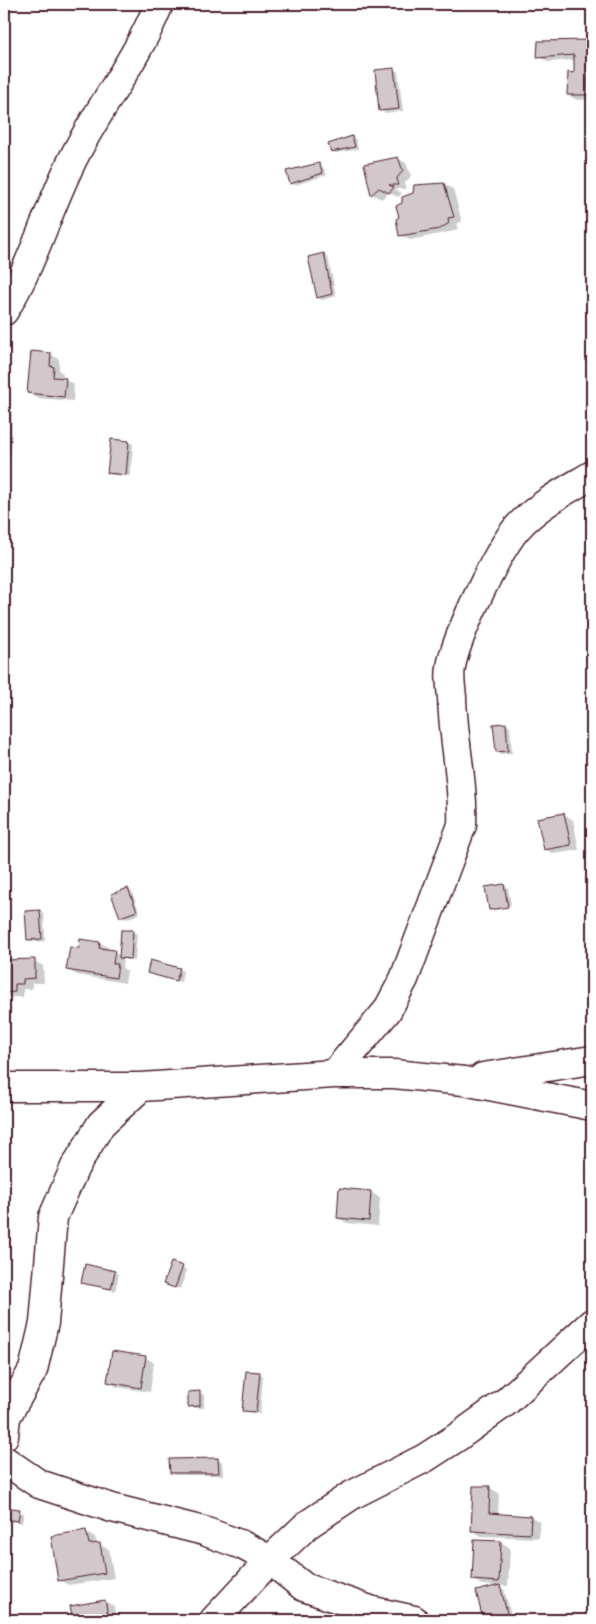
<svg xmlns="http://www.w3.org/2000/svg" width="596" height="1624" font-family="'Indie Flower',sans-serif">
<rect width="100%" height="100%" fill="#fff"/>
<filter id="ink" filterUnits="userSpaceOnUse"><feTurbulence type="fractalNoise" baseFrequency=".02" numOctaves="2"/><feDisplacementMap in="SourceGraphic" scale="10" xChannelSelector="R" yChannelSelector="G"/><feConvolveMatrix kernelMatrix="1 2 1 2 8 2 1 2 1" color-interpolation-filters="sRGB"/></filter>
<g filter="url(#ink)">
<path fill="#0003" d="M 588,42 L 592,44 L 592,99 L 577,100 L 568,95 L 575,74 L 575,60 L 548,62 L 539,57 Z
M 394,69 L 398,72 L 403,111 L 385,113 L 381,110 Z
M 352,137 L 356,140 L 358,149 L 336,153 L 332,151 Z
M 397,158 L 406,163 L 411,176 L 405,183 L 406,189 L 395,189 L 402,193 L 398,197 L 389,193 L 381,199 L 372,194 L 366,165 Z
M 319,164 L 323,167 L 327,175 L 295,185 L 291,183 Z
M 444,184 L 453,189 L 462,222 L 457,223 L 458,228 L 454,231 L 410,240 L 400,235 Z
M 323,255 L 328,257 L 336,296 L 322,300 L 318,297 Z
M 50,354 L 59,359 L 59,371 L 63,373 L 62,379 L 74,384 L 73,401 L 37,398 L 28,393 Z
M 4,406 L 12,411 L 11,455 L 4,455 Z
M 128,442 L 133,444 L 130,476 L 112,475 L 108,472 Z
M 506,724 L 510,727 L 512,753 L 501,754 L 497,751 Z
M 564,814 L 573,820 L 579,850 L 554,854 L 545,849 Z
M 504,885 L 508,888 L 511,905 L 492,909 L 492,911 L 490,910 Z
M 128,889 L 132,892 L 140,914 L 125,919 L 121,916 Z
M 39,911 L 44,914 L 45,941 L 32,942 L 28,939 Z
M 132,932 L 137,934 L 135,961 L 123,959 L 122,968 L 127,971 L 125,983 L 77,975 L 68,970 L 80,950 L 81,940 L 100,943 L 109,948 L 108,951 L 121,955 Z
M 4,961 L 34,961 L 43,966 L 44,983 L 32,983 L 32,989 L 23,989 L 23,997 L 8,997 L 4,995 Z
M 179,969 L 183,971 L 181,982 L 148,972 Z
M 340,1190 L 371,1192 L 380,1198 L 378,1226 L 347,1223 L 338,1218 Z
M 172,1264 L 187,1270 L 180,1289 L 169,1286 Z
M 114,1272 L 119,1274 L 115,1291 L 82,1282 Z
M 145,1357 L 154,1363 L 150,1392 L 117,1387 L 108,1381 Z
M 259,1373 L 263,1376 L 260,1414 L 248,1412 L 243,1410 Z
M 200,1393 L 204,1395 L 204,1408 L 193,1408 L 189,1406 Z
M 218,1459 L 222,1462 L 223,1475 L 175,1475 L 171,1473 L 170,1460 Z
M 490,1488 L 499,1493 L 498,1515 L 531,1517 L 540,1522 L 539,1538 L 481,1536 L 472,1530 Z
M 4,1508 L 24,1513 L 22,1523 L 8,1521 L 6,1535 L 4,1535 Z
M 86,1532 L 95,1537 L 97,1544 L 109,1549 L 114,1578 L 69,1585 L 60,1580 Z
M 501,1542 L 510,1548 L 508,1586 L 482,1585 L 473,1580 Z
M 500,1587 L 504,1589 L 512,1619 L 484,1620 L 478,1592 Z
M 105,1601 L 114,1606 L 117,1620 L 74,1620 L 72,1607 Z"/>
<path fill="#d2c7cb" stroke="#4a1f2b" d="M 589,40 L 587,95 L 567,95 L 568,72 L 574,73 L 574,55 L 537,58 L 538,41 Z
M 394,68 L 399,109 L 379,111 L 375,70 Z
M 352,136 L 355,147 L 331,152 L 328,144 Z
M 398,157 L 403,171 L 397,178 L 398,185 L 389,185 L 394,187 L 389,193 L 379,188 L 371,195 L 364,164 Z
M 319,163 L 323,173 L 290,184 L 286,171 Z
M 444,183 L 454,217 L 448,218 L 449,223 L 440,229 L 399,236 L 396,219 L 399,217 L 396,206 L 402,203 L 402,197 L 413,193 L 414,185 Z
M 324,253 L 332,294 L 317,298 L 308,257 Z
M 31,351 L 51,353 L 50,366 L 54,367 L 53,377 L 66,378 L 64,397 L 27,393 Z
M 111,439 L 129,441 L 126,475 L 107,473 Z
M 506,723 L 508,751 L 496,752 L 493,724 Z
M 564,813 L 571,845 L 544,850 L 537,818 Z
M 504,884 L 508,907 L 489,910 L 485,887 Z
M 128,888 L 137,911 L 120,917 L 111,894 Z
M 40,910 L 42,939 L 27,940 L 25,911 Z
M 121,930 L 133,930 L 131,959 L 119,958 Z
M 80,939 L 100,942 L 99,948 L 115,950 L 113,964 L 118,964 L 116,978 L 66,970 L 70,947 L 79,948 Z
M 35,959 L 35,978 L 23,979 L 23,984 L 15,984 L 15,992 L 4,993 L 4,960 Z
M 150,960 L 180,968 L 176,981 L 147,973 Z
M 339,1188 L 371,1191 L 369,1221 L 337,1218 Z
M 171,1262 L 183,1266 L 175,1288 L 163,1284 Z
M 85,1264 L 115,1271 L 111,1289 L 81,1283 Z
M 112,1351 L 146,1356 L 141,1388 L 107,1382 Z
M 246,1371 L 260,1372 L 256,1412 L 242,1411 Z
M 200,1391 L 200,1406 L 188,1407 L 188,1392 Z
M 218,1458 L 219,1473 L 170,1473 L 169,1459 Z
M 473,1486 L 490,1486 L 489,1513 L 531,1516 L 530,1534 L 471,1531 Z
M 4,1507 L 20,1509 L 18,1521 L 4,1519 L 4,1521 Z
M 86,1530 L 89,1544 L 100,1543 L 105,1573 L 58,1581 L 51,1536 Z
M 474,1540 L 501,1541 L 499,1582 L 472,1580 Z
M 500,1585 L 508,1617 L 483,1620 L 476,1591 Z
M 105,1600 L 109,1620 L 73,1620 L 70,1606 Z"/>
<g fill="none" stroke-linecap="round" stroke-linejoin="round">
<defs>
<path id="minor" d="M 4,311 C 35,261 49,204 76,153 C 103,101 137,59 159,4
M 334,1074 L 387,1011 L 404,979 L 462,825 C 464,782 453,740 452,697 C 451,687 449,676 451,667 C 456,637 498,549 518,527 C 538,505 567,490 592,475
M 483,1077 L 592,1060
M 4,1087 L 141,1087 L 334,1074 L 394,1074 L 464,1081 L 592,1106
M 4,1436 L 6,1417 L 33,1370 L 44,1323 L 53,1217 L 75,1167 L 101,1124 L 141,1087
M 4,1460 L 39,1484 L 112,1508 L 204,1531 L 242,1545 L 270,1560 L 304,1587 L 373,1611 L 414,1620
M 214,1620 L 270,1560 L 307,1525 L 352,1495 L 425,1458 L 459,1436 L 506,1402 L 592,1323"/>
</defs>
<use href="#minor" stroke="#4a1f2b" stroke-width="31"/>
<use href="#minor" stroke="#fff" stroke-width="28"/>
</g>
</g>
<rect width="596" height="1624" fill="none" stroke="#fff" stroke-width="20"/>
<rect x="10" y="10" width="576" height="1604" fill="none" stroke="#4a1f2b" stroke-width="2" filter="url(#ink)"/>
</svg>
